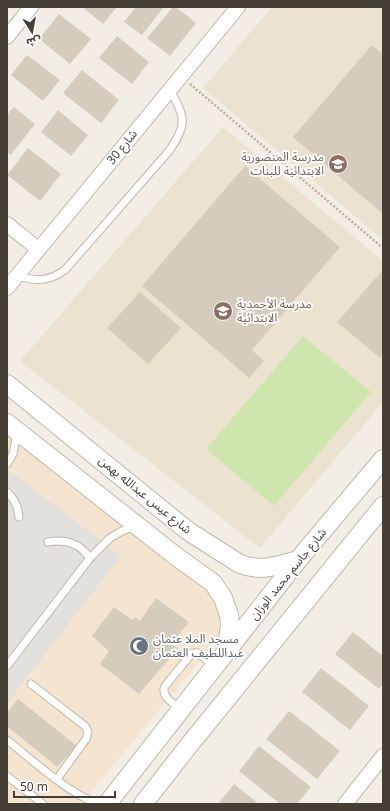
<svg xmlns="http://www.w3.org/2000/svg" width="390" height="811" font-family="'Noto Sans','Noto Sans Arabic',sans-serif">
<rect width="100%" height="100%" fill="#f2eee5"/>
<path fill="#f4e4d0" d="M 7,431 L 208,590 L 220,601 L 227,628 L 81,804 L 7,804 Z"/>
<path fill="#ebe3cf" d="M 272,7 L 383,7 L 383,240 L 203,88 Z
M 223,127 L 383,261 L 383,402 L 260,548 L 20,361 Z"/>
<path fill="#cee6ae" d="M 303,336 L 371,392 L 274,506 L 206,449 Z"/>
<path fill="#e3e1dd" d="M 7,469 L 121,556 L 7,703 Z"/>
<path fill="#d6ccbe" d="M 82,7 L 117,7 L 103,24 Z
M 136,7 L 164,7 L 142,35 L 124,22 Z
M 173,7 L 176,7 L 196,23 L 170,56 L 147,38 Z
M 59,14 L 91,39 L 70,64 L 39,39 Z
M 117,36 L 149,62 L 132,84 L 99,58 Z
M 372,45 L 383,54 L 383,214 L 293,137 Z
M 27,55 L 60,80 L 43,101 L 11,75 Z
M 82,70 L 119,100 L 101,123 L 63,93 Z
M 14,107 L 35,124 L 11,155 L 7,152 L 7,115 Z
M 58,110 L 88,135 L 71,156 L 41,132 Z
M 28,148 L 61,174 L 40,201 L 7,175 Z
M 245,166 L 340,247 L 252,350 L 264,361 L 249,378 L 142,286 Z
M 381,272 L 383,273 L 383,354 L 380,358 L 337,322 Z
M 140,292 L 181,328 L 148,364 L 107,328 Z
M 156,598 L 189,622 L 171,644 L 178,648 L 139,694 L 100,664 L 109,651 L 92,636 L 114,607 L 132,620 L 135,617 L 140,621 Z
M 353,632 L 383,656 L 383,683 L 379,689 L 335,654 Z
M 321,668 L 369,706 L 350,730 L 302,692 Z
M 18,699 L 77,746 L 57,767 L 7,726 L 7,713 Z
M 289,711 L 340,751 L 317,779 L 266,739 Z
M 259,746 L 311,787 L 297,804 L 280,804 L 239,771 Z
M 234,784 L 259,804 L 218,804 Z"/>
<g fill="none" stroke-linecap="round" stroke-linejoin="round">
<defs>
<path id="service" d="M 17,276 C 36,281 48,282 65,270 L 169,151 C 188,124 185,117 170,90
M 7,464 L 13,454 L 17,433
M 7,492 C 15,499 18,507 19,517
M 48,542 C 66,539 79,543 90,558
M 7,666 L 90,558 L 110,538 L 122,531 L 135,526
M 31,684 L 85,726 L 88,732 L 86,739 L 57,779
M 180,709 C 173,703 160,696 165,686 L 192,653 L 198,653 L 215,667
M 7,740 C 31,759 58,784 85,798 C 91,802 100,802 107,801
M 7,776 L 43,804"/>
<path id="minor" d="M 7,37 L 31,7
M 7,224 L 38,249
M 7,288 L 238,7
M 345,804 L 383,756"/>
<path id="tertiary" d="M 7,384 L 188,531 L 240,564 C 262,572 276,566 298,560
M 7,423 L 173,554 L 213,583 L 223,598 L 229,615 L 230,624 L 227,651
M 107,804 L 298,560 L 383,459
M 143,804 L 190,744 L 383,506"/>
</defs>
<use href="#service" stroke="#c0b8ab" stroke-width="9"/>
<use href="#minor" stroke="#c0b8ab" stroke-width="16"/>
<use href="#tertiary" stroke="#c0b8ab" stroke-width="20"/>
<path stroke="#bfb19a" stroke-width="2.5" stroke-dasharray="2 2" stroke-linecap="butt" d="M 190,84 L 383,248"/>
<use href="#service" stroke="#fff" stroke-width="7"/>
<use href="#minor" stroke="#fff" stroke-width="14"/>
<use href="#tertiary" stroke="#fff" stroke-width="18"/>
</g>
<defs>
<symbol id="school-disc" viewBox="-11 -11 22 22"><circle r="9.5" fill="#8d6e63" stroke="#fff"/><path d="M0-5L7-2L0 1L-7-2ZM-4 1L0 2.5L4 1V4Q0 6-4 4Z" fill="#fff"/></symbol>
<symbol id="mosque-disc" viewBox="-11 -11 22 22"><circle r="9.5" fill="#6b7280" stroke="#fff"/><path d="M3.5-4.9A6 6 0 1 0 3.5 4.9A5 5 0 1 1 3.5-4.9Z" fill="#fff"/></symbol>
</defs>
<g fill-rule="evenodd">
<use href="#school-disc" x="327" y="153" width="22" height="22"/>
<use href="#school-disc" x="212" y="300" width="22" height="22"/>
<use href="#mosque-disc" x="128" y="635" width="22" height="22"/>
</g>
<g text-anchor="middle" stroke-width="3.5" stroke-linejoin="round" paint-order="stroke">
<g font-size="12" fill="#443e35" stroke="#fff">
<text transform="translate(122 147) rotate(-51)" y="4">شارع 30</text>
<text transform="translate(145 495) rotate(39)" y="4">شارع عيس عبدالله بهمن</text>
<text transform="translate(288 574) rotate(-51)" y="4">شارع جاسم محمد الوزان</text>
</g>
<g font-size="12" fill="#785e54" stroke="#fff" text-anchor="end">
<text x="324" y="161">مدرسة المنصورية<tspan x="324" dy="14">الابتدائية للبنات</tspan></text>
<text x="237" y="308" text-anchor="start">مدرسة الأحمدية<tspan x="237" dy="14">الابتدائية</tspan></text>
</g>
<g font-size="12" fill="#5b616d" stroke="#fff" text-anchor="start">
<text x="153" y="643">مسجد الملا عثمان<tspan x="153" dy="14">عبداللطيف العثمان</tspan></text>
</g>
</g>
<rect width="390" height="811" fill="none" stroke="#443e35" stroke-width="16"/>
<g transform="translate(32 32) rotate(169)" stroke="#ffffff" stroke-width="3" paint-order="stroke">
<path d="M0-3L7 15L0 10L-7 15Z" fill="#443e35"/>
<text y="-6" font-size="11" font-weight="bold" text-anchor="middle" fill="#443e35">ش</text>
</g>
<path d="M14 791v6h101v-6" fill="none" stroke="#443e35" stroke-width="2"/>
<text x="20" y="791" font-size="12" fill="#443e35" stroke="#ffffff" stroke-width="3" paint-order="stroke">50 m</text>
</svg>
